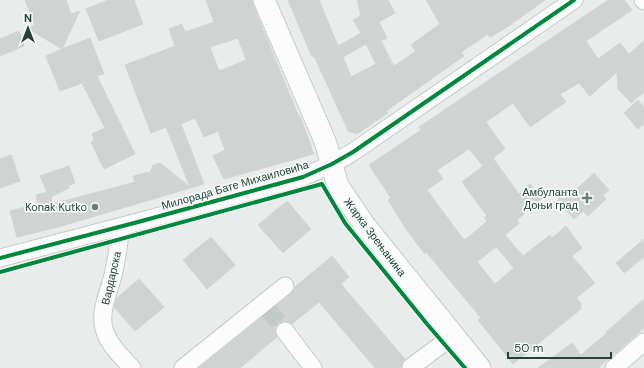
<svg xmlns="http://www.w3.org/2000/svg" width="644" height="368" font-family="'DM Sans',sans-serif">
<rect width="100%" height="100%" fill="#e8edeb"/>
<path fill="#cfd4d2" stroke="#d1d6d4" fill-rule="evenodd" d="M 25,0 L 66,0 L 71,14 L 80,11 L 62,49 L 90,38 L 104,74 L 97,76 L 135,154 L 104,169 L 91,142 L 94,140 L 92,134 L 105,128 L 82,83 L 60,91 L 46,56 L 62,49 L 27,28 L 35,25 Z
M 108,0 L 134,0 L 143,24 L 99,41 L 86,9 Z
M 206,0 L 252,0 L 253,5 L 299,117 L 300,116 L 314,154 L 224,179 L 213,156 L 225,150 L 218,131 L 204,137 L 195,118 L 181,124 L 204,184 L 58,227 L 17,237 L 10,211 L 38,204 L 36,195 L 47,192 L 40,176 L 69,166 L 75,183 L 68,186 L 69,188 L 51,197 L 53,204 L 135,182 L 133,176 L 150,172 L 153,165 L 160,163 L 190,187 L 166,127 L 151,133 L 125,65 L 175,46 L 169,29 L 182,24 L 185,32 L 214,22 ZM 238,38 L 246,60 L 219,71 L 210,47 Z
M 288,0 L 319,0 L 338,46 L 361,33 L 353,20 L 361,15 L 357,0 L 388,0 L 395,13 L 379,22 L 387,38 L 381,41 L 394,66 L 416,51 L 411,45 L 440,24 L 426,0 L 545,0 L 509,26 L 490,37 L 488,34 L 461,52 L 464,56 L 386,111 L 388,113 L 357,134 L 348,131 L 347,128 L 314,56 L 312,57 ZM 366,44 L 376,64 L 351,77 L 343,57 Z
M 608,0 L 624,0 L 632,10 L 586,41 L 598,59 L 620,43 L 629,54 L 644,41 L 644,92 L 631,103 L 618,89 L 617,72 L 590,96 L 579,83 L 560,94 L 566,102 L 530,127 L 513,103 L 486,122 L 505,149 L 493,158 L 519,194 L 530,184 L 542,198 L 517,220 L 519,223 L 505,235 L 523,256 L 550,235 L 552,238 L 566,226 L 582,248 L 572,256 L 595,283 L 576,298 L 581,304 L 581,309 L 513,364 L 478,320 L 481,318 L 426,252 L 424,253 L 406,229 L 388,200 L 391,198 L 369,165 L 421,130 L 419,127 ZM 469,149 L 483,166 L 462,182 L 487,216 L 484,218 L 487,220 L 486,222 L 465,240 L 461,236 L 427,190 L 443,179 L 437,170 ZM 496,247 L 514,268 L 495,284 L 477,262 Z
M 19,31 L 24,46 L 0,56 L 0,39 Z
M 638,100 L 644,107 L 644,124 L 638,129 L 624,113 Z
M 11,155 L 20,181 L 0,188 L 0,159 Z
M 594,173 L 609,190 L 603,195 L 606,199 L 588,216 L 583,211 L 574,219 L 557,201 L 566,192 L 569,196 Z
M 287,201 L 311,229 L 283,253 L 258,225 Z
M 211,237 L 235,265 L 207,289 L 183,260 Z
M 644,239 L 644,257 L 624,273 L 616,263 Z
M 332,256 L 349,277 L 341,284 L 405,359 L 402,363 L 401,368 L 375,368 L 319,302 L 292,324 L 289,322 L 284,321 L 279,323 L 276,327 L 275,332 L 277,337 L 240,368 L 199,368 L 291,294 L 295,287 Z
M 139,279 L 164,307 L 135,331 L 114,307 L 117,298 Z
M 644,299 L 644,328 L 598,368 L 538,368 L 572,343 L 581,355 L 607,333 L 606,332 Z"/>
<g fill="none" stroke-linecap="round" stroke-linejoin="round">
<path stroke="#c1cbc8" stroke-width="17" stroke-dasharray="17 8" stroke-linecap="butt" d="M 268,309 L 285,331"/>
<defs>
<path id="minor" d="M 643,0 L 644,1
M 121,226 C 119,243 117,259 113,275 C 109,293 98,313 105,332 C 110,346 122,357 132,368
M 0,258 L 138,222 L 303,177 L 332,164 L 353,152 L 574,0
M 285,331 L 313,368
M 411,367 L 453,336
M 183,368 L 285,286
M 614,368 L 644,342"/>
<path id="tertiary" d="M 264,0 L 325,141 L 338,186 L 363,223 L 480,368"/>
</defs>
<use href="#minor" stroke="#c5cac8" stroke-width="19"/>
<use href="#tertiary" stroke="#c5cac8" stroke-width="23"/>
<use href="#minor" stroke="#fcfcfc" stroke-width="17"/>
<use href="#tertiary" stroke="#fcfcfc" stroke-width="21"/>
<defs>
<path id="cycleway" d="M 0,258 L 138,222 L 303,177 L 332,164 L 353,152 L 574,0
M 0,272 L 322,184 L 345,223 L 427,324 L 465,368"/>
</defs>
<use href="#cycleway" stroke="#f7fbf9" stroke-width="6"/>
<use href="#cycleway" stroke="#00873e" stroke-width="4"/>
</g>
<g fill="#697e78" stroke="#f7fbf9" stroke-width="1.5">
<path d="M585 192h4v4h4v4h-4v4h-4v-4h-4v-4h4z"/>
<circle cx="95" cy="207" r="4"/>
</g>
<g text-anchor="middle" stroke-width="3.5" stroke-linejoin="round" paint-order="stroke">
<g font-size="11" fill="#24423a" stroke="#f7fbf9">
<text transform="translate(235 185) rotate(-16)" y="4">Милорада Бате Михаиловића</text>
<text transform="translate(375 237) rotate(53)" y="4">Жарка Зрењанина</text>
<text transform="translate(111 278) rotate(-77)" y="4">Вардарска</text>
</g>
<g font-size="11" fill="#24423a" stroke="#f7fbf9" text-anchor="end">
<text x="578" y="196">Амбуланта<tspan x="578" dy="13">Доњи град</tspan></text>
<text x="87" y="211">Konak Kutko</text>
</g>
</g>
<g transform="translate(28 28)" stroke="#f7fbf9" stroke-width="3" paint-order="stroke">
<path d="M0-3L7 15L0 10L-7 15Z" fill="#24423a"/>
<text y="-6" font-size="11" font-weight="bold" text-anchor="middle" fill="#24423a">N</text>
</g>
<path d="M508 352v6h103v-6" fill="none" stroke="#24423a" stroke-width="2"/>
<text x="514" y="352" font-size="12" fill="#24423a" stroke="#f7fbf9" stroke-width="3" paint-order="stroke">50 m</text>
</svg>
